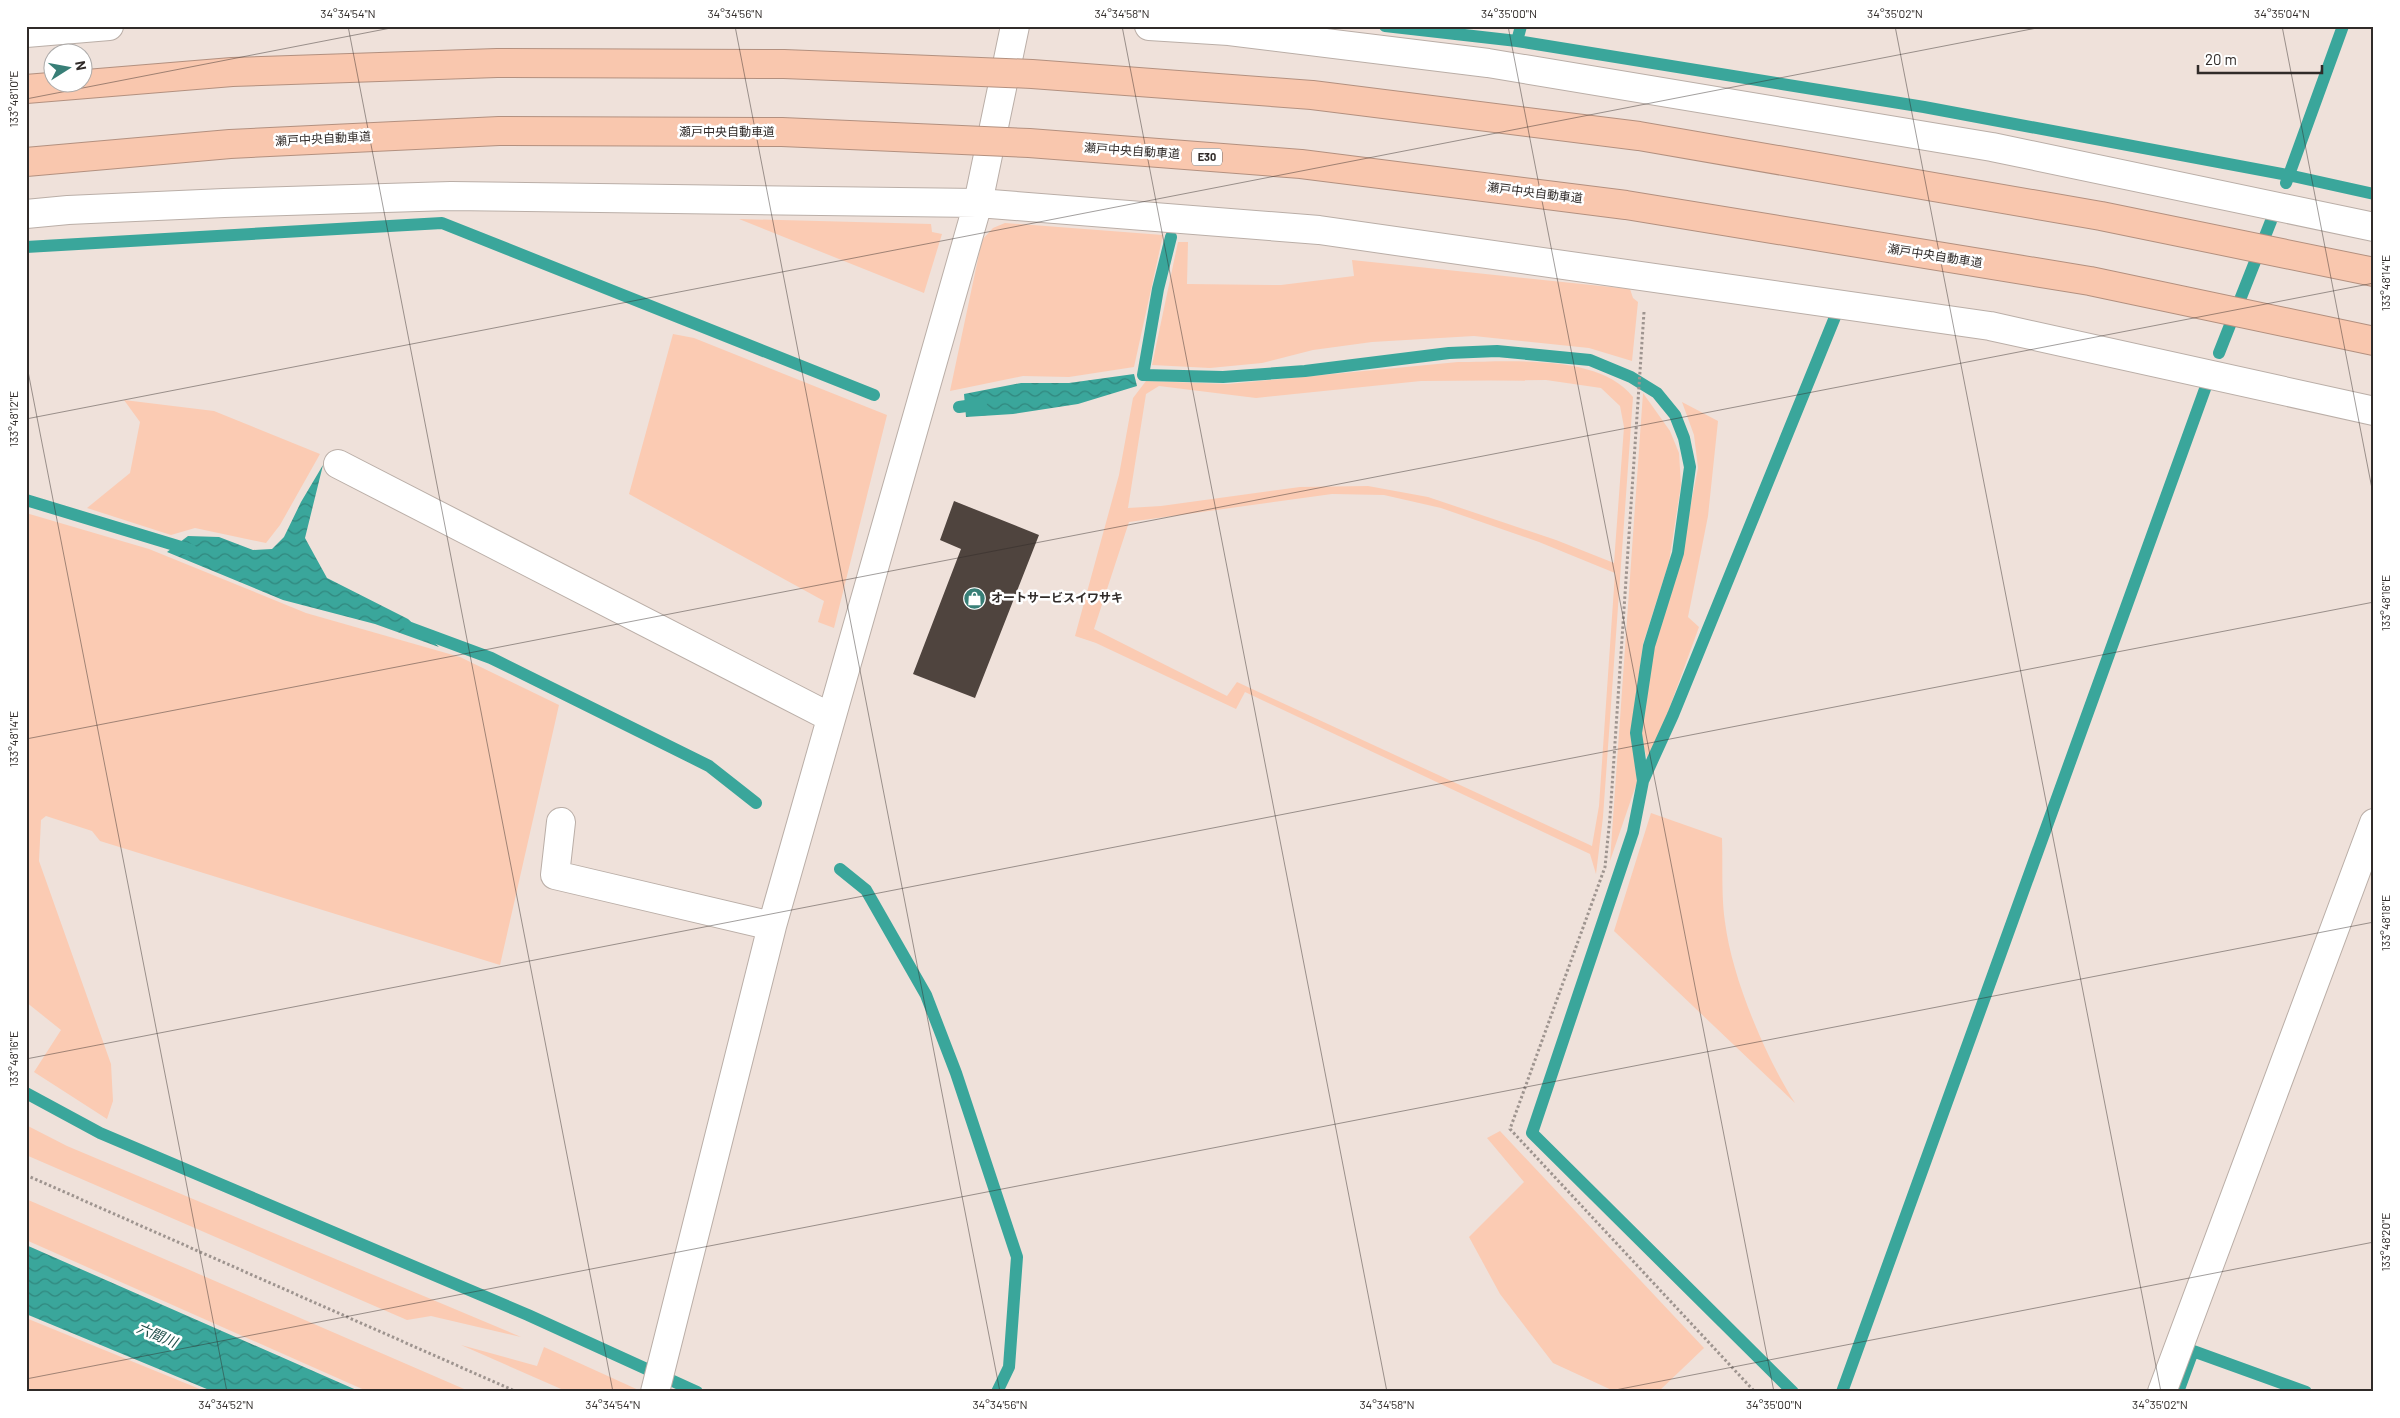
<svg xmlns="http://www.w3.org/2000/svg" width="2400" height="1418" font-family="Barlow,'Noto Sans JP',sans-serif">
<defs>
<pattern id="water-waves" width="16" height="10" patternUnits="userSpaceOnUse" patternTransform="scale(1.25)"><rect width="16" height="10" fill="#3aa69b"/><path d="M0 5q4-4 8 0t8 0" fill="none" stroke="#31877e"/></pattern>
</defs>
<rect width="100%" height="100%" fill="#efe1da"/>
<path fill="#fbcbb3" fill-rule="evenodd" d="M 739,219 L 931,224 L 932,232 L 942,234 L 924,293 Z
M 1005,223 L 1163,235 L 1134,367 L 1069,377 L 1023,376 L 950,391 L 982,240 L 993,228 Z
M 1178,242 L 1188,242 L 1187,284 L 1281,285 L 1354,276 L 1352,260 L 1630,289 L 1633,298 L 1638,302 L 1632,361 L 1589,348 L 1474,336 L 1372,342 L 1313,350 L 1262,363 L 1210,368 L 1152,365 Z
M 673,334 L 694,338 L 887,415 L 834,628 L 818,622 L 824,601 L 629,494 Z
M 1458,362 C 1509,362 1599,353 1633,397 L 1603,817 L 1596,874 L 1590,854 L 1245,692 L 1236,709 L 1096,643 L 1075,636 L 1119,475 L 1133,398 L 1146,381 L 1228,384 ZM 1546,380 L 1601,388 L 1620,406 L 1624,427 L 1614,563 L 1556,540 L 1428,497 L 1368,486 L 1300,487 L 1161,506 L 1128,508 L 1146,394 L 1159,386 L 1256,398 L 1421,381 ZM 1332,494 L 1384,495 L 1441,508 L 1539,542 L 1615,573 L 1599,806 L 1592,846 L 1237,682 L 1227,696 L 1094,629 L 1129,522 Z
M 1643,393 L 1670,431 L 1679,453 L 1681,485 L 1669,562 L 1643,644 L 1631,735 L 1637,782 L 1610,861 Z
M 124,400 L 214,411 L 320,454 L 280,525 L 266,543 L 195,528 L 171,535 L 87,508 L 130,473 L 140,422 Z
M 1682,402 L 1718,421 L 1708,516 L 1688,617 L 1699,627 L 1649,764 L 1640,735 L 1652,650 L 1680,559 L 1698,468 L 1694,435 Z
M 26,513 L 149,549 L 306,613 L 460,657 L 559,705 L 500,965 L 100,841 L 92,831 L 46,816 L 41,820 L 39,861 L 111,1064 L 113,1101 L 107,1119 L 34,1072 L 61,1030 L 26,1002 Z
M 1651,813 L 1722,838 C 1723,865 1721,895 1725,922 C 1732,978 1765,1056 1795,1103 L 1614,931 Z
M 26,1125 L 67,1146 L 521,1337 L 431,1316 L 407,1320 L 26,1155 Z
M 1500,1131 L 1704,1348 L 1658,1392 L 1616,1392 L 1553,1363 L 1500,1294 L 1469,1237 L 1524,1182 L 1487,1138 Z
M 26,1199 L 471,1392 L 369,1392 L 26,1240 Z
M 26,1318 L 207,1392 L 26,1392 Z
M 461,1345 L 537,1366 L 544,1347 L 643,1392 L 568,1392 Z"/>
<path fill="url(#water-waves)" d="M 1134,374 L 1137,386 L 1078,404 L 1013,414 L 966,417 L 964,394 L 1021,383 L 1069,383 Z
M 323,465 L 305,538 L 327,578 L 408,619 L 439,647 L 375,624 L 283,600 L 167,552 L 188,536 L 219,537 L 253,550 L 272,549 L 284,537 L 301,502 Z
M 26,1245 L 361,1392 L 214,1392 L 26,1314 Z"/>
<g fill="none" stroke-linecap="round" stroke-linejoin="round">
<path stroke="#3aa69b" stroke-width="12" d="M 1385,26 L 1517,41 L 1924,107 L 2288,175 L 2374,194
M 1517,41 L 1521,26
M 2286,183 L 2343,26
M 1171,237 L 1158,289 L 1143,375 L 1223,377 L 1305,371 L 1449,353 L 1497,351 L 1590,360 L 1631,377 L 1657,393 L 1675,415 L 1684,438 L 1690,467 L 1678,553 L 1649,646 L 1636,733 L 1643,781 L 1633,832 L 1532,1133 L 1793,1392
M 26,247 L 442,223 L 874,395
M 2219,353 L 2271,221
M 959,407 L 981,404
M 26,500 L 191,550
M 410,628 L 491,658 L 709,766 L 756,803
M 1643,781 L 1673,715 L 1835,317
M 840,869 L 866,890 L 926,995 L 956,1073 L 1017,1257 L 1009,1367 L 997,1392
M 26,1093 L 100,1133 L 528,1315 L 697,1392
M 1842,1392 L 2205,389
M 2178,1392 L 2193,1351 L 2306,1392"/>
</g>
<path fill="#4f443e" d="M 954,501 L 1039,535 L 975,698 L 913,674 L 961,549 L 940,540 Z"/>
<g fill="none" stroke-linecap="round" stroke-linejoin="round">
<defs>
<path id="minor" d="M 1149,26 L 1229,31 L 1488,63 L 1992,147 L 2374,227
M 26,33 L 109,26
M 26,214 L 68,210 L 224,203 L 451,196 L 978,203 L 1319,230 L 1990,326 L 2374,411
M 338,464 L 830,717
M 561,822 L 555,875 L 772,926
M 655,1392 L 772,926 L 978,203
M 2162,1392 L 2374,823"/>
<path id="tertiary" d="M 978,203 L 1015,26"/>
</defs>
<use href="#minor" stroke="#baaea7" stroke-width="30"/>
<use href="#tertiary" stroke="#baaea7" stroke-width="30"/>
<path stroke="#9e948f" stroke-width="3" stroke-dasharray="2.5 2.5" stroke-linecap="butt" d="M 1644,312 L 1610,817 L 1605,867 L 1510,1129 L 1755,1392
M 26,1175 L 517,1392"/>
<use href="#minor" stroke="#fff" stroke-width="28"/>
<use href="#tertiary" stroke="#fff" stroke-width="28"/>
<defs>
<path id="motorway-bridge" d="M 26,89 L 232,72 L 497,63 L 784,64 L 1032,74 L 1312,95 L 1639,136 L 2101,216 L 2374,272
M 26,162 L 230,144 L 499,131 L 782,132 L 1029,143 L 1301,164 L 1626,205 L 2090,281 L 2374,341"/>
</defs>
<use href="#motorway-bridge" stroke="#b3907f" stroke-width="30" stroke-linecap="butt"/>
<use href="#motorway-bridge" stroke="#f9c7ae" stroke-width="28"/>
</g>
<path fill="none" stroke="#302b29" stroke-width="1" stroke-opacity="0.45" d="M 348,26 L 613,1392M 735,26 L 1000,1392M 1122,26 L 1387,1392M 1508,26 L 1774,1392M 1895,26 L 2161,1392M 2282,26 L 2374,499M 26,99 L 401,26M 26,361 L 227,1392M 26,419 L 2047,26M 26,739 L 2374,283M 26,1059 L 2374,602M 26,1379 L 2374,922M 1605,1392 L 2374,1242"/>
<defs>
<symbol id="shop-disc" viewBox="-11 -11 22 22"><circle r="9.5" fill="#387f77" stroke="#fff"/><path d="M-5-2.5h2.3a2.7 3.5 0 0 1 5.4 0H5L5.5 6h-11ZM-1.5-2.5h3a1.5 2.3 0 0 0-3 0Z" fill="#fff"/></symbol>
</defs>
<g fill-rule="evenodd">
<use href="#shop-disc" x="962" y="586" width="25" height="25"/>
</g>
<g text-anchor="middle" stroke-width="5" stroke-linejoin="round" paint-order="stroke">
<rect fill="#fff" stroke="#6e6b69" stroke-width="1" x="1192" y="148.5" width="30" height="17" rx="4"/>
<g font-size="11" font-weight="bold" fill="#302b29">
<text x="1207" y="161">E30</text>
</g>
<g font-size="12" fill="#302b29" stroke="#fff">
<text x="727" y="136">瀬戸中央自動車道</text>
<text transform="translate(323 139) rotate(-3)" y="4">瀬戸中央自動車道</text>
<text transform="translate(1132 151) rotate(4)" y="4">瀬戸中央自動車道</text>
<text transform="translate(1535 193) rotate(7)" y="4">瀬戸中央自動車道</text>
<text transform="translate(1935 256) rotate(9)" y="4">瀬戸中央自動車道</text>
</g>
<g font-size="12" font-weight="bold" fill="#302b29" stroke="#fff" text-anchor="start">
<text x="991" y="602">オートサービスイワサキ</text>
</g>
<g font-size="14" font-style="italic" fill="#204e49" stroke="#fff">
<text transform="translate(157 1335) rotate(23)" y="5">六間川</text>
</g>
</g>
<rect width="2400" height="1418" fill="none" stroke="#ffffff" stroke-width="55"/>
<g transform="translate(68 68) rotate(79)"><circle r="24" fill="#ffffff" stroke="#acaaa9"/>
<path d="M0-4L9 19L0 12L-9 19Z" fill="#387f77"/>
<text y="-8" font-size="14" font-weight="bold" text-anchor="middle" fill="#302b29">N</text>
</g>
<path d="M2198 65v8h124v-8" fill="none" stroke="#302b29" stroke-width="2.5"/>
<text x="2205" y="65" font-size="15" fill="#302b29" stroke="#ffffff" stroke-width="4" paint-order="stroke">20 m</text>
<rect x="28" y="28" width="2344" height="1362" fill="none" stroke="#302b29" stroke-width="2"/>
<g font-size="12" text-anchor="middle" fill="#302b29">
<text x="348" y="18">34°34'54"N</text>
<text x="735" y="18">34°34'56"N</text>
<text x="1122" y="18">34°34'58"N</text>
<text x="1509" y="18">34°35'00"N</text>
<text x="1895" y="18">34°35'02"N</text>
<text x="2282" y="18">34°35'04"N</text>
<text transform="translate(14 99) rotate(-90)" y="4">133°48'10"E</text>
<text transform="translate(2386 283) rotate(-90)" y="4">133°48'14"E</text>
<text transform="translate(14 419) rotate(-90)" y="4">133°48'12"E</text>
<text transform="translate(2386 603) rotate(-90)" y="4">133°48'16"E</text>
<text transform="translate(14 739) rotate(-90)" y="4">133°48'14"E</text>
<text transform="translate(2386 923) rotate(-90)" y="4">133°48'18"E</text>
<text transform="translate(14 1059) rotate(-90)" y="4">133°48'16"E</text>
<text transform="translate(2386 1242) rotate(-90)" y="4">133°48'20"E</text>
<text x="226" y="1409">34°34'52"N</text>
<text x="613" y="1409">34°34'54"N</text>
<text x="1000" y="1409">34°34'56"N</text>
<text x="1387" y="1409">34°34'58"N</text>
<text x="1774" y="1409">34°35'00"N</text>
<text x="2160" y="1409">34°35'02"N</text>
</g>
</svg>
